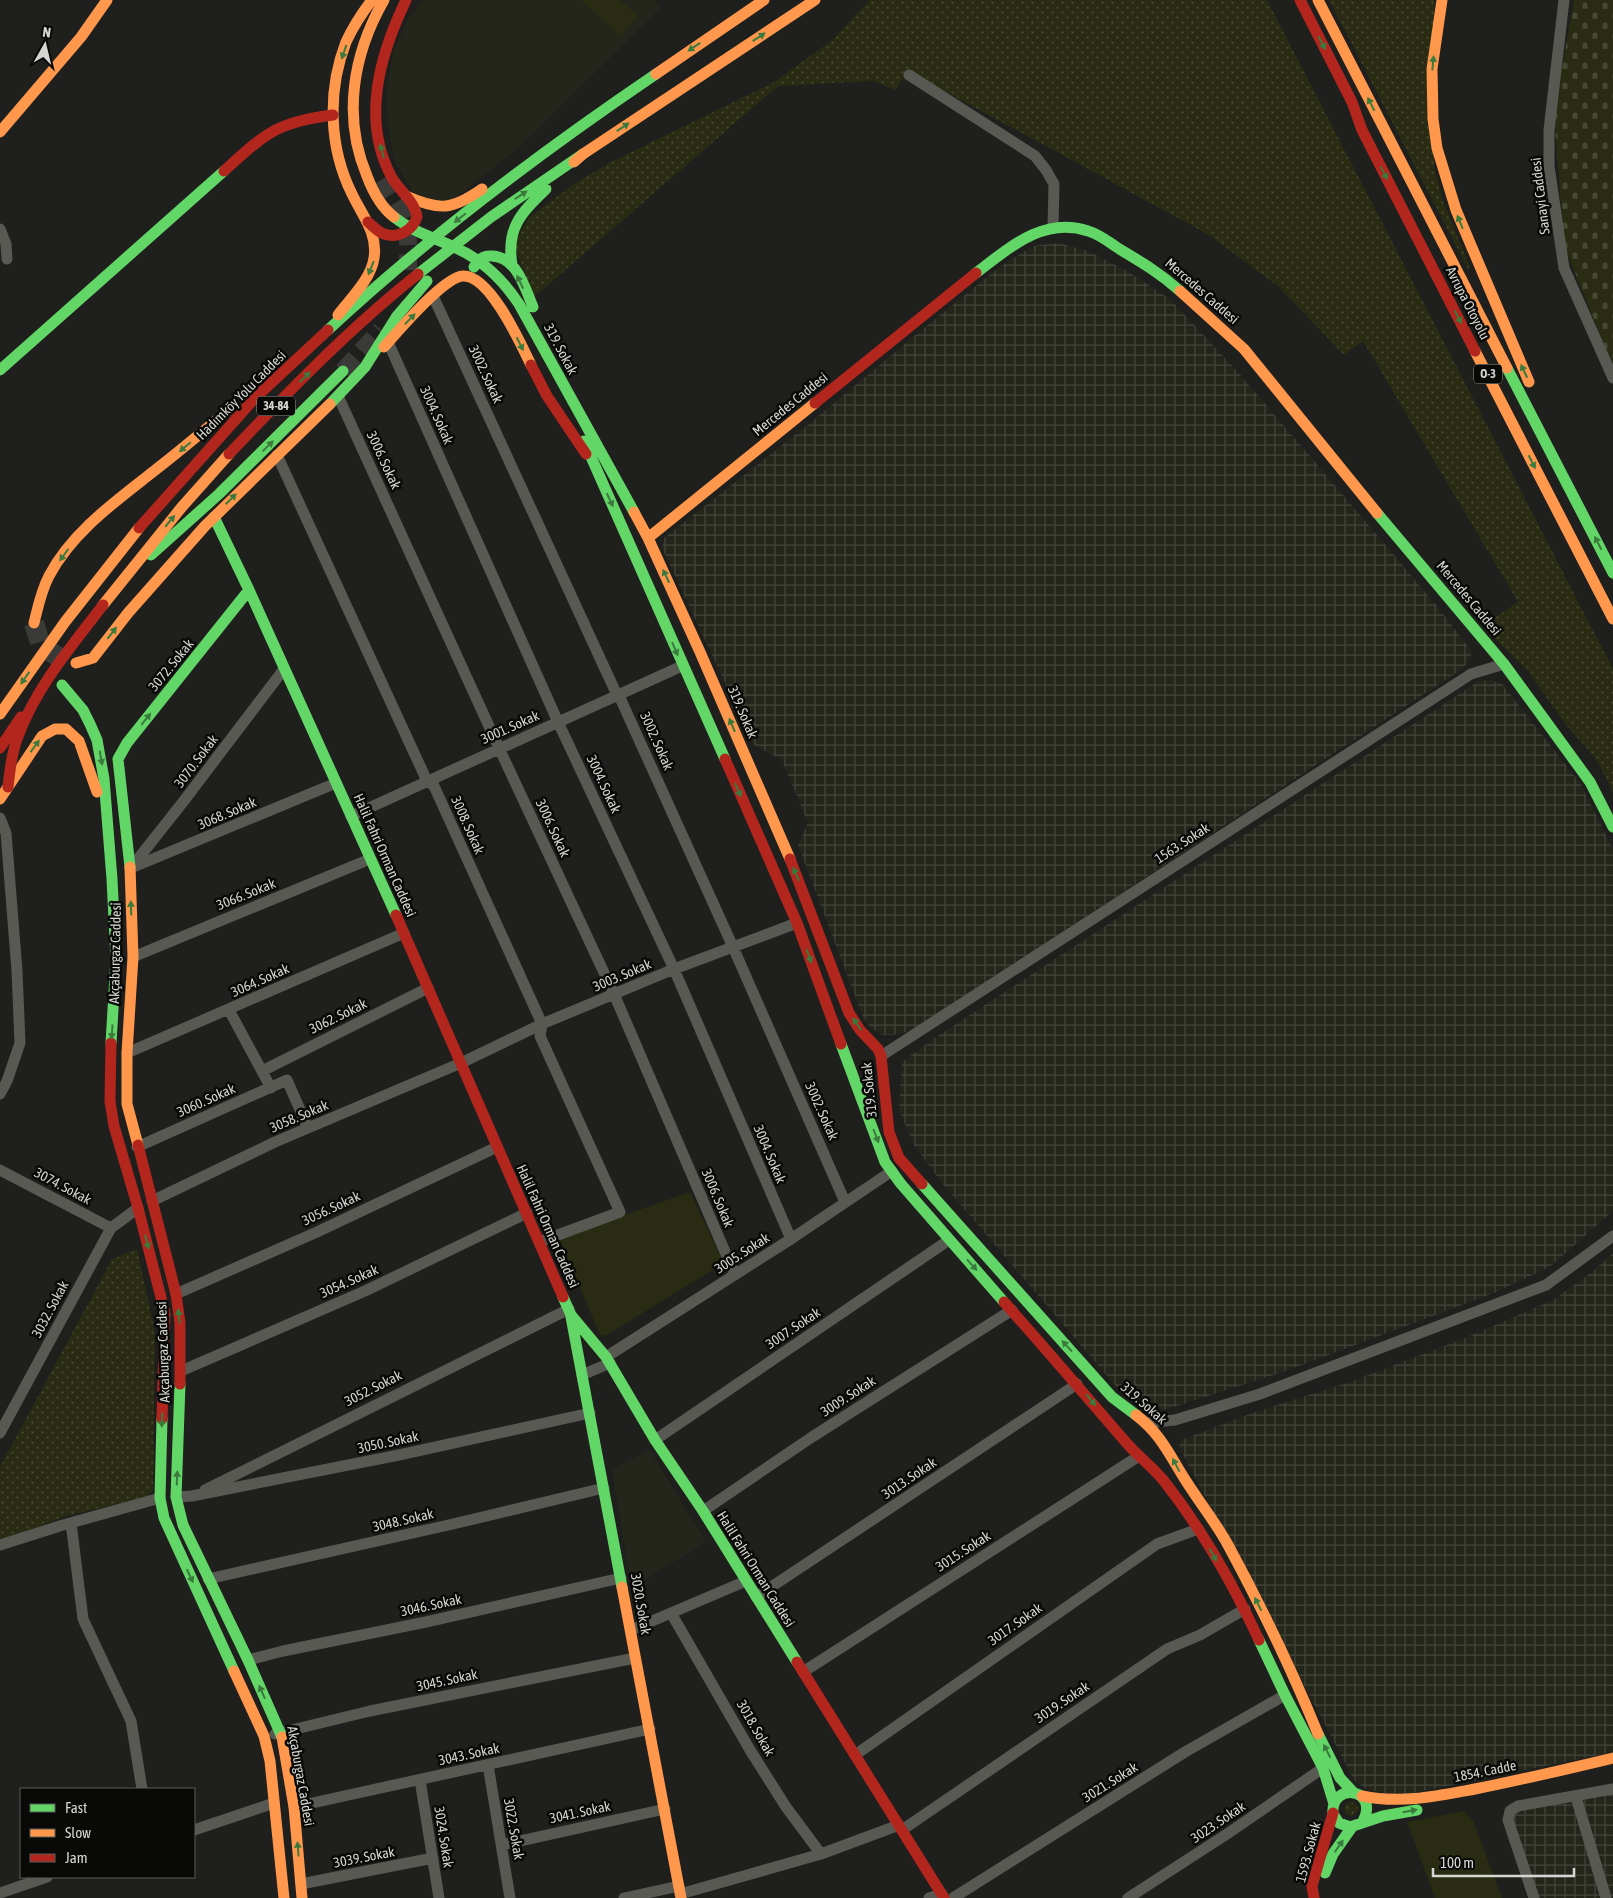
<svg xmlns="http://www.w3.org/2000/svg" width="1613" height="1898" font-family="'Asap Condensed',sans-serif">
<defs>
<pattern id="industrial-grid" width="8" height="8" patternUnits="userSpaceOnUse" patternTransform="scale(1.25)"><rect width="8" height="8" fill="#24261c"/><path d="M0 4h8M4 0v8" fill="none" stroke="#43453c"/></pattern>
<pattern id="grass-dots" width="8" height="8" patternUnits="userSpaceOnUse" patternTransform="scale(1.25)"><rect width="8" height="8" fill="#292b12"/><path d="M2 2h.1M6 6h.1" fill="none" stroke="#474934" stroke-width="1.8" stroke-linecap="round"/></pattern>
<pattern id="cemetery-stones" width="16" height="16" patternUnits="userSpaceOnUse" patternTransform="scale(1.25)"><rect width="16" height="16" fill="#292b12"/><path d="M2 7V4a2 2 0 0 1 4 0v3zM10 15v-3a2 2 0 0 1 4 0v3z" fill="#474934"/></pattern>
</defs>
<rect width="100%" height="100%" fill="#1f1f1d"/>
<path fill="#24261c" d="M 423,0 L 654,0 L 662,7 L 518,148 L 451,201 L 431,200 L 412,191 L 395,162 L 388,127 L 386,95 L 393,53 L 408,18 Z
M 650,1450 L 706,1542 L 631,1588 L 612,1469 Z"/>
<path fill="url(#industrial-grid)" d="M 1059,243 L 1088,251 L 1127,271 L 1170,299 L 1237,371 L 1327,476 L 1437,606 L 1472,652 L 1469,661 L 1462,669 L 924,1023 L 911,1031 L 893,1035 L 882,1035 L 870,1027 L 863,1017 L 798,845 L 808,823 L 782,760 L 754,745 L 662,548 L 664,538 L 809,424 L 913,337 L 997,269 L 1033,246 Z
M 1490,680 L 1502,684 L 1580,783 L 1613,849 L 1613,1211 L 1552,1265 L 1539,1272 L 1494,1293 L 1283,1372 L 1164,1410 L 1120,1391 L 941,1182 L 914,1145 L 899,1110 L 902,1062 L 933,1039 L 1479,681 Z
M 1613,1253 L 1613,1752 L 1399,1796 L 1366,1789 L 1354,1780 L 1179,1447 L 1181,1440 L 1255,1412 L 1350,1382 L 1465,1338 L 1553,1300 L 1592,1272 Z
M 1613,1789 L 1613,1898 L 1534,1898 L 1510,1811 Z"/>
<path fill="url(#grass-dots)" d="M 870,0 L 1267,0 L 1613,669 L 1613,792 L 1596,759 L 1566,725 L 1527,670 L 1490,634 L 1486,623 L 1518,602 L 1363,341 L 1344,355 L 1279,287 L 1209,235 L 908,71 L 895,90 L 874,81 L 778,86 L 533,298 L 514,244 L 529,217 L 574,184 L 611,162 L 776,81 L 832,40 Z
M 1329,0 L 1434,0 L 1434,168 L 1443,201 L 1470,267 L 1468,269 Z
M 137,1249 L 155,1332 L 153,1490 L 147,1497 L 66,1516 L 0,1541 L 0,1467 L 112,1259 Z
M1344 1809a7 7 0 1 1 14 0a7 7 0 1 1-14 0Z"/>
<path fill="url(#cemetery-stones)" d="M 1574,0 L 1613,0 L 1613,367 L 1564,245 L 1554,113 Z"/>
<path fill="#292b12" d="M 580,0 L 620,0 L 638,16 L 621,36 Z
M 690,1192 L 722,1259 L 721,1265 L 605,1336 L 600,1335 L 559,1238 Z
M 1464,1811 L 1473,1820 L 1502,1898 L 1435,1898 L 1407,1822 Z"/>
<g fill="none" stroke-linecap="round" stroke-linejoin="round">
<path stroke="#3a3a38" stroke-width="18" stroke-dasharray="18 9" stroke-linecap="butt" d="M 381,180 C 390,194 402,210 406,226 C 409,240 408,256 408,270
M 343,371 L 381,330"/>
<path stroke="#3a3a38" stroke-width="20" stroke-dasharray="20 10" stroke-linecap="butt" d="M 34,623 L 41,646 L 60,658"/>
<path stroke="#585953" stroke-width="11" d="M 1564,0 L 1549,130 L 1549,166 L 1564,268 L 1613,378
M 909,75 L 1035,156 L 1046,170 L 1054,184 L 1053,228
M 0,229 L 6,244 L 7,259
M 433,296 C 495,429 555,562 617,695 L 621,700 L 733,947 L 845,1202
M 388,342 L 558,722 L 674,969 L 791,1239
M 338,396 L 499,748 L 614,994 L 735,1275
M 277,455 L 427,781 L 434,786 L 542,1024 L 540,1036 L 620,1212 L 539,1242
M 351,816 L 682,666
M 0,818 L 6,833 L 17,971 L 20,1043 L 7,1081 L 0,1094
M 131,868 L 336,783
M 130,869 L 183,802 L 284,669
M 133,957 L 370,859
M 229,1010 L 271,1088
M 127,1053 L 404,933
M 881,1056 L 1471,674 L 1504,664
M 262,1071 L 428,988
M 137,1147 L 287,1080 L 308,1128
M 0,1170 L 111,1228
M 152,1201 L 275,1142 L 461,1063 L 542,1024 L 674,969 L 797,923
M 176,1294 L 317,1232 L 497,1147
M 606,1357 L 791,1239 L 892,1171
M 181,1371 L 365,1291 L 527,1213
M 582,1375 L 610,1363
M 1145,1423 L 1175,1420 L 1260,1394 L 1546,1285 L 1613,1236
M 0,1433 L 111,1228 L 138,1208
M 655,1440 L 949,1240
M 205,1490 L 569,1309
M 176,1497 L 192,1496 L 399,1455 L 590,1413
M 703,1511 L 812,1437 L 1012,1310
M 71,1523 L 83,1619 L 131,1721 L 142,1789
M 0,1545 L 63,1525 L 160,1498
M 208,1579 L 453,1524 L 604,1488
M 756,1597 L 1077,1384
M 671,1613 L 750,1750 L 786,1807 L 821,1854
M 631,1630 L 746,1581
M 248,1660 L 283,1651 L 426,1622 L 621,1578
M 803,1672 L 1139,1456
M 275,1734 L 370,1711 L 635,1658
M 855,1755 L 1157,1544 L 1198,1529
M 488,1765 L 510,1898
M 420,1780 L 439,1898
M 1576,1797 L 1606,1898
M 294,1807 L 650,1729
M 194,1830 L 274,1803
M 902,1830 L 1167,1649 L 1200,1635 L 1245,1609
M 502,1845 L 665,1809
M 301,1884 L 433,1858
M 0,1893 L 47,1877
M 680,1894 L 821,1854 L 899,1825
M 624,1898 L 679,1886
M 929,1898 L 942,1894
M 953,1898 L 1185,1752 L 1285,1695
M 1128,1898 L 1227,1834 L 1323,1768
M 1534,1898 L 1508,1820 L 1510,1811 L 1518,1806 L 1613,1789"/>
<path stroke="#63d668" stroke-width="11" d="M 394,217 C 413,232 435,238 456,248 C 483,260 503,280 519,304 L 634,512
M 512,265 C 506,228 521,213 546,189
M 474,267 C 478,261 482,256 489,256 C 516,254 525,288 533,307
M 976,273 C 1009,248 1044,216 1088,231 C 1100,234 1111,244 1121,250 C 1143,263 1161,274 1180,291
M 418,274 L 491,217 L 583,154
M 328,330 C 429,236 541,152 656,74
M 1507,368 L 1613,573
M 0,370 L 224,171
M 330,404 L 365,367 L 397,316 L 427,281
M 584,441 L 725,759
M 1377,513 L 1504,664 L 1590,782 L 1613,827
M 151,555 L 219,494 L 343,371
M 249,590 L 396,915
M 62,685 L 83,710 L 90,724 L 97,740 L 104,779 L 112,879 L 116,959 L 111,1043
M 130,867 L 118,759 L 127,743 L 249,590 L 214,517
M 841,1044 L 885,1162 L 901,1184 L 1004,1302
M 922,1184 L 1112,1397 L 1136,1415
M 563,1297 L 571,1315 L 606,1357 L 655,1440 L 703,1511 L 797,1662
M 571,1317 L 622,1587
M 180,1384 L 176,1497 L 183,1525 L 248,1660 L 282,1737
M 162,1419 L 160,1498 L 164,1518 L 234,1671
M 1259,1640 L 1285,1695 L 1323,1768 L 1334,1804
M 1318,1734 L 1340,1778 L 1353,1792
M 1362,1823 C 1382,1788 1330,1781 1333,1814 L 1339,1823 L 1350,1827 L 1383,1816 L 1417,1810
M 1325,1873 L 1333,1854 L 1352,1827"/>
<path stroke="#ff974d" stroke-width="11" d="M 384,0 C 353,54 342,117 367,176 C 373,192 381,207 394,217
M 1318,0 L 1507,368
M 1442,0 L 1432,69 L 1433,119 L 1437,148 L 1456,210 L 1529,382
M 656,74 L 764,0
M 0,132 L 81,37 L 107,0
M 574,162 L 583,154 L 815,0
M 406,196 C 440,211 452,210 482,189
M 1180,291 L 1244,349 L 1377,513
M 338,315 C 351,298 371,279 374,258 C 378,233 362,215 352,194 C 329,148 327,91 346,42 C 353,27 362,13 372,0
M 384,347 C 398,331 444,277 463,276 C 490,275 521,344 531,365
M 1475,351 L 1613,619
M 634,512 L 648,538 L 700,652 L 790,859
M 648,538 L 815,403
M 103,605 L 181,508 L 229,454
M 34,623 C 38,607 41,591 49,576 C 72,532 116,501 154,471 C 179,452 203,431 228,411
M 76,663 L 93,658 L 128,613 L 205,526 L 330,404
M 0,714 L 65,622 L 139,528
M 0,799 L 42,736 L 55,729 L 66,729 L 79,741 L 97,792
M 130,867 L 133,957 L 127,1053 L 127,1104 L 138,1145
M 1136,1415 C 1161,1434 1170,1456 1186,1481 C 1200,1503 1216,1523 1228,1545 C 1261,1606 1292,1670 1318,1734
M 622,1587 L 681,1898
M 234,1671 L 264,1736 L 270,1761 L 284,1898
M 282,1737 L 294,1807 L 302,1898
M 1362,1796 C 1401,1804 1437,1796 1475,1789 C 1521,1780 1567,1769 1613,1758"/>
<path stroke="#b3261e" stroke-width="11" d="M 1300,0 L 1352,102 L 1362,130 L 1475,351
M 224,171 C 265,134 276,122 333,115
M 368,222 C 373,226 378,232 384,234 C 398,239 413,230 417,217 C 415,201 398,190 391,176 C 361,119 380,54 406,0
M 531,365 L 547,396 L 586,454
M 815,403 L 976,273
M 229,454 C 289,391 350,328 418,274
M 139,528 L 254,399 L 328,330
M 0,748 L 21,717
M 725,759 L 797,923 L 841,1044
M 8,787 C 10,769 12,751 19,734 C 37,686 72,646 103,605
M 790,859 L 849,1013 L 860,1030 L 878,1049 L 881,1056 L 889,1132 L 899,1158 L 922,1184
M 396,915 L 563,1297
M 111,1043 L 110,1101 L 114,1126 L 138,1208 L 165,1313 L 162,1419
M 138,1145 L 176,1294 L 180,1323 L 180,1384
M 1004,1302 C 1045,1348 1084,1394 1124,1440 C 1136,1455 1152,1466 1164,1481 C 1201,1528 1234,1586 1259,1640
M 797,1662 L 944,1898
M 1314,1898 L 1312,1886 L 1333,1813"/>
</g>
<defs><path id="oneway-solid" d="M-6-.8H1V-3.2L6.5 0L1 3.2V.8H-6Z" transform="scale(1.25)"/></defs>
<g fill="#3a7a3d">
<use href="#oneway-solid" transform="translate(759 37) rotate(-33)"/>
<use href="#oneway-solid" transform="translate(1322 43) rotate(63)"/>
<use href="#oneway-solid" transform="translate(694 47) rotate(146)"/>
<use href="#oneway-solid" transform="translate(344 52) rotate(109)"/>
<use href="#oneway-solid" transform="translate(1433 63) rotate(-85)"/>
<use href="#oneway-solid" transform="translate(1371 104) rotate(-117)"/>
<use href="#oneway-solid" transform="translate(623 127) rotate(-33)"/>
<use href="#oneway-solid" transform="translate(382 151) rotate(-105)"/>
<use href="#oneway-solid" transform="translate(1384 173) rotate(62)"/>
<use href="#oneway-solid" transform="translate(521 195) rotate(-34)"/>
<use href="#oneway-solid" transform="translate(460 218) rotate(142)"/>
<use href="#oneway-solid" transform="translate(1460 222) rotate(-112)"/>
<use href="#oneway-solid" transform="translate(371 268) rotate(112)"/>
<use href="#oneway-solid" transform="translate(520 282) rotate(-116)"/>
<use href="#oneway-solid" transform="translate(1458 317) rotate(63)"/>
<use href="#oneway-solid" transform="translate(410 319) rotate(-46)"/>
<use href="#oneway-solid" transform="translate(520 344) rotate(63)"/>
<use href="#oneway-solid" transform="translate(1524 371) rotate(-115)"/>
<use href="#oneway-solid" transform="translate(305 377) rotate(-45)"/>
<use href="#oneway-solid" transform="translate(268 446) rotate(-44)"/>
<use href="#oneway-solid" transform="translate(185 447) rotate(140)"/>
<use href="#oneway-solid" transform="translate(1532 462) rotate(63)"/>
<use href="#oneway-solid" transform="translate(231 499) rotate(-45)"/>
<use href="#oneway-solid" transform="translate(610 500) rotate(65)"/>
<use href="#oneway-solid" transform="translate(170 521) rotate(-50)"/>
<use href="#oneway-solid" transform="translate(1598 543) rotate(-117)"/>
<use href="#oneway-solid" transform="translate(64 555) rotate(126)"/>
<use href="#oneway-solid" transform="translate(666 576) rotate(-115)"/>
<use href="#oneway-solid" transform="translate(112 633) rotate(-52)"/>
<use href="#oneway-solid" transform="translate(675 649) rotate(67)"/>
<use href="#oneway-solid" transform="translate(25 678) rotate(125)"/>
<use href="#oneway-solid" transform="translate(146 719) rotate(-51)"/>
<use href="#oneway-solid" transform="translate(732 725) rotate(-113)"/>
<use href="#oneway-solid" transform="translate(35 746) rotate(-54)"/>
<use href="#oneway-solid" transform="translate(101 758) rotate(80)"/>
<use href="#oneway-solid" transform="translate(738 790) rotate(66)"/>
<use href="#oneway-solid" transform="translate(796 874) rotate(-113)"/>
<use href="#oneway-solid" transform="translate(131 908) rotate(-92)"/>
<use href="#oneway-solid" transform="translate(809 956) rotate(70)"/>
<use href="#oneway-solid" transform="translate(857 1024) rotate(-124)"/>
<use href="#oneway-solid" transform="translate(112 1032) rotate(94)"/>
<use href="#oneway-solid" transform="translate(876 1136) rotate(69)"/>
<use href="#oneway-solid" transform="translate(147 1242) rotate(76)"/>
<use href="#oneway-solid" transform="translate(972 1265) rotate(48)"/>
<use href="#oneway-solid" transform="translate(179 1316) rotate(-97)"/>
<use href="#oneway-solid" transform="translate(1067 1346) rotate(-132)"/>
<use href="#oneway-solid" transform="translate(1091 1400) rotate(51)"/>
<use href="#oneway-solid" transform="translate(162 1420) rotate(92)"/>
<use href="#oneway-solid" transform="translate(1176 1465) rotate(-118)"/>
<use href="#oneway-solid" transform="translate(177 1478) rotate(-88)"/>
<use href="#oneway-solid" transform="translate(1213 1555) rotate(60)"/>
<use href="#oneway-solid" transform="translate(190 1576) rotate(65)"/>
<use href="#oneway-solid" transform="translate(1258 1604) rotate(-117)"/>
<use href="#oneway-solid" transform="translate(262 1692) rotate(-114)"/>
<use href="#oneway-solid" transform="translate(1327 1751) rotate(-117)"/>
<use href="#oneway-solid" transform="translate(1410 1811) rotate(-10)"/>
<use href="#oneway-solid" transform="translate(1339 1846) rotate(-55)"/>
<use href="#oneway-solid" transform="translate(298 1849) rotate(-95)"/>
</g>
<g text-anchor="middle" stroke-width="5" stroke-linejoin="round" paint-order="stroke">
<g fill="#090a08" stroke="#989996" stroke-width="1">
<rect x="1474" y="364.5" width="28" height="19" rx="4"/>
<rect x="257" y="396.5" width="38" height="19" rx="4"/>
</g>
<g font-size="12" font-weight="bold" fill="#d5d6d3">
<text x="1488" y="378">O-3</text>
<text x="276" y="410">34-84</text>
</g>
<g font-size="14" fill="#d5d6d3" stroke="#090a08">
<text transform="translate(1540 196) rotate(-97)" y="5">Sanayi Caddesi</text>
<text transform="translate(1202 291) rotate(41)" y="5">Mercedes Caddesi</text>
<text transform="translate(1468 303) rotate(63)" y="5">Avrupa Otoyolu</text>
<text transform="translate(561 349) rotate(62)" y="5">319. Sokak</text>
<text transform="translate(486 374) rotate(65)" y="5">3002. Sokak</text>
<text transform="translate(241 395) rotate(-45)" y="5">Hadımköy Yolu Caddesi</text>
<text transform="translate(790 404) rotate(-39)" y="5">Mercedes Caddesi</text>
<text transform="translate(437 415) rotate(66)" y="5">3004. Sokak</text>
<text transform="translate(384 460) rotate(65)" y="5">3006. Sokak</text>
<text transform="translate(1469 598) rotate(50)" y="5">Mercedes Caddesi</text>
<text transform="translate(171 665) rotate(-51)" y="5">3072. Sokak</text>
<text transform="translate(743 712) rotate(67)" y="5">319. Sokak</text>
<text transform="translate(510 727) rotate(-24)" y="5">3001. Sokak</text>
<text transform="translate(657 741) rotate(66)" y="5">3002. Sokak</text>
<text transform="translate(196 761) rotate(-53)" y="5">3070. Sokak</text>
<text transform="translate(604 784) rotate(65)" y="5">3004. Sokak</text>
<text transform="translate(227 813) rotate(-23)" y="5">3068. Sokak</text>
<text transform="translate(468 825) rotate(66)" y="5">3008. Sokak</text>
<text transform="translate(553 828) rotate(65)" y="5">3006. Sokak</text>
<text transform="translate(1182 843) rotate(-33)" y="5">1563. Sokak</text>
<text transform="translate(385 855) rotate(66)" y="5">Halil Fahri Orman Caddesi</text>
<text transform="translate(246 894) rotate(-22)" y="5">3066. Sokak</text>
<text transform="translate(115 953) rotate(-89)" y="5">Akçaburgaz Caddesi</text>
<text transform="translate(622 975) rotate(-23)" y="5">3003. Sokak</text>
<text transform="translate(260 980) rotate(-24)" y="5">3064. Sokak</text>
<text transform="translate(338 1016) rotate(-26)" y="5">3062. Sokak</text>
<text transform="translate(869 1090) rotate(-96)" y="5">319. Sokak</text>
<text transform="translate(206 1100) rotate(-24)" y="5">3060. Sokak</text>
<text transform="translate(822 1111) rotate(66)" y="5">3002. Sokak</text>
<text transform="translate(299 1116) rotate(-23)" y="5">3058. Sokak</text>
<text transform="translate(770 1154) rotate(67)" y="5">3004. Sokak</text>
<text transform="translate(63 1186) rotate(28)" y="5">3074. Sokak</text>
<text transform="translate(718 1198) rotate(67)" y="5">3006. Sokak</text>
<text transform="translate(331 1208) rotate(-25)" y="5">3056. Sokak</text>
<text transform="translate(548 1226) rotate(66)" y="5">Halil Fahri Orman Caddesi</text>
<text transform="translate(742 1253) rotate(-33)" y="5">3005. Sokak</text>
<text transform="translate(349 1281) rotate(-24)" y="5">3054. Sokak</text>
<text transform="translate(50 1309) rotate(-62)" y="5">3032. Sokak</text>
<text transform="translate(793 1328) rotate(-34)" y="5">3007. Sokak</text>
<text transform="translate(163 1352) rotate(-92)" y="5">Akçaburgaz Caddesi</text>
<text transform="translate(373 1388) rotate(-27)" y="5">3052. Sokak</text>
<text transform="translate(848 1396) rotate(-33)" y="5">3009. Sokak</text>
<text transform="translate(1144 1403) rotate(41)" y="5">319. Sokak</text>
<text transform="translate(388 1442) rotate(-12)" y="5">3050. Sokak</text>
<text transform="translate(909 1478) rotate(-34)" y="5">3013. Sokak</text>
<text transform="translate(403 1520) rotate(-13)" y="5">3048. Sokak</text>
<text transform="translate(963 1551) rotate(-33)" y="5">3015. Sokak</text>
<text transform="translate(756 1569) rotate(58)" y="5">Halil Fahri Orman Caddesi</text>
<text transform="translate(641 1604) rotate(80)" y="5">3020. Sokak</text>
<text transform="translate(431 1605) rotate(-12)" y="5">3046. Sokak</text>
<text transform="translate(1015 1624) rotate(-35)" y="5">3017. Sokak</text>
<text transform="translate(447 1680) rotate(-12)" y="5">3045. Sokak</text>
<text transform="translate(1062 1702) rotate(-34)" y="5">3019. Sokak</text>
<text transform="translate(756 1728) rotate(60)" y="5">3018. Sokak</text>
<text transform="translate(469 1754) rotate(-12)" y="5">3043. Sokak</text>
<text transform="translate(1485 1771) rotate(-11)" y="5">1854. Cadde</text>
<text transform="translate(301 1776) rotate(80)" y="5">Akçaburgaz Caddesi</text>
<text transform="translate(1110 1782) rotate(-32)" y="5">3021. Sokak</text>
<text transform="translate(580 1812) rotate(-12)" y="5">3041. Sokak</text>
<text transform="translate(1218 1822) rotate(-34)" y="5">3023. Sokak</text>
<text transform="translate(514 1829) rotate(80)" y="5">3022. Sokak</text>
<text transform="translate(444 1837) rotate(81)" y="5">3024. Sokak</text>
<text transform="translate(1308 1852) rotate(-75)" y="5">1593. Sokak</text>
<text transform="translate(364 1857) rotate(-11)" y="5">3039. Sokak</text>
</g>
</g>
<rect x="20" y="1788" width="175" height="90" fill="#090a08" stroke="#5b5c59"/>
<rect x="30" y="1804" width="25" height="8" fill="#63d668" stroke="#5b5c59"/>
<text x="65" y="1813" font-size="15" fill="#d5d6d3">Fast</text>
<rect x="30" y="1829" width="25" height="8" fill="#ff974d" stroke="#5b5c59"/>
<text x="65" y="1838" font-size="15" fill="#d5d6d3">Slow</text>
<rect x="30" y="1854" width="25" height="8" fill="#b3261e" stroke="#5b5c59"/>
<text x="65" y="1863" font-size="15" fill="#d5d6d3">Jam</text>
<g transform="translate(45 45) rotate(8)" stroke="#090a08" stroke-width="4" paint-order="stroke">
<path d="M0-4L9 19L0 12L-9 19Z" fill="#d5d6d3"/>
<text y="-8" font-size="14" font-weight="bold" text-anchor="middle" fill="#d5d6d3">N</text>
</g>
<path d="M1433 1868v8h141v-8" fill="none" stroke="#d5d6d3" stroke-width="2.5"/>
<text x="1440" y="1868" font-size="15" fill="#d5d6d3" stroke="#090a08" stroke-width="4" paint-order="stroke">100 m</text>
</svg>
